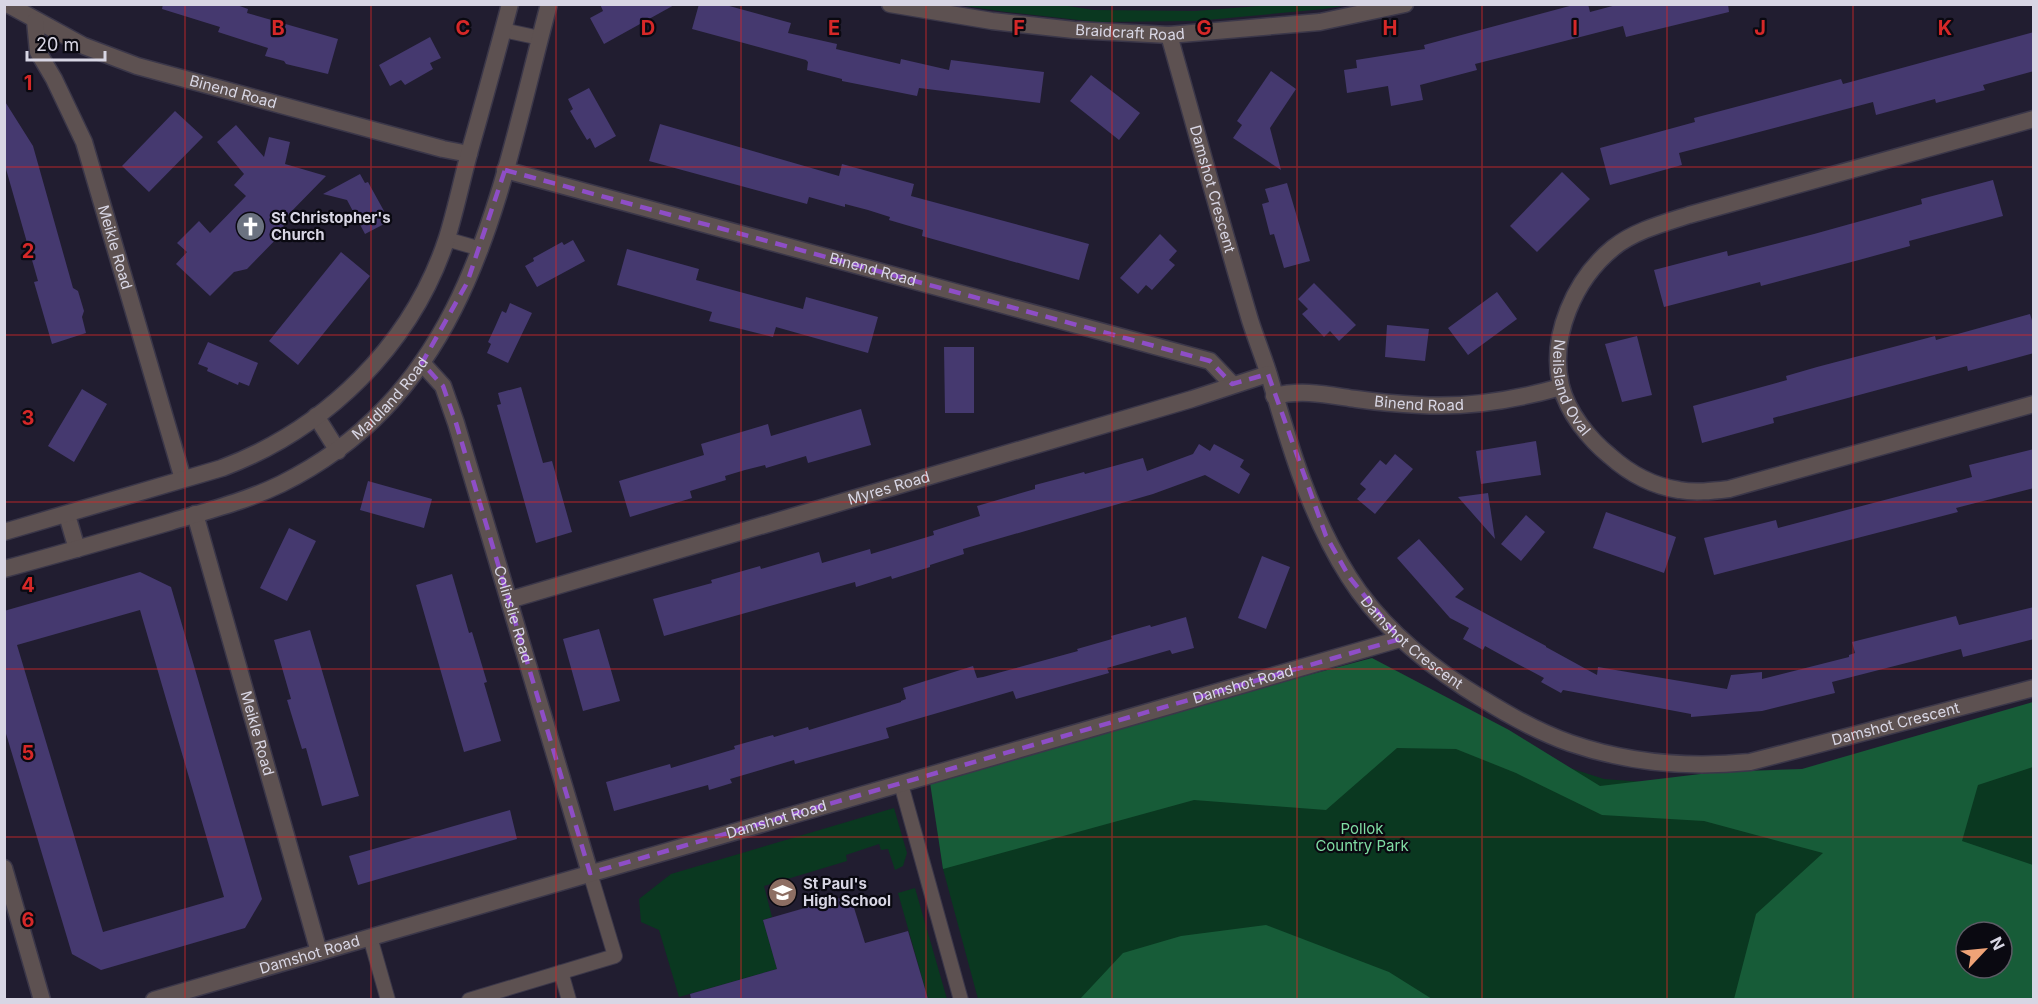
<svg xmlns="http://www.w3.org/2000/svg" width="2038" height="1004" font-family="Inter,sans-serif">
<rect width="100%" height="100%" fill="#211d30"/>
<path fill="#0a3820" fill-rule="evenodd" d="M 1055,4 L 1094,10 L 1195,11 L 1273,5 L 1349,5 L 1324,9 L 1196,21 L 1096,22 L 1006,12 L 958,5 Z
M 1360,670 L 1545,760 L 1604,779 L 1684,785 L 1755,783 L 2033,704 L 2033,999 L 978,999 L 943,869 L 933,798 ZM 1966,932 L 2002,932 L 2002,968 L 1966,968 Z
M 894,808 L 907,853 L 903,866 L 895,870 L 888,849 L 881,850 L 879,844 L 846,855 L 847,861 L 764,886 L 772,917 L 763,920 L 777,969 L 679,997 L 659,930 L 641,922 L 639,899 L 671,874 Z
M 915,888 L 947,999 L 928,999 L 898,893 Z"/>
<path fill="#175c38" fill-rule="evenodd" d="M 1372,658 L 1509,730 L 1600,786 L 1717,772 L 1802,769 L 2033,702 L 2033,767 L 1978,785 L 1962,841 L 2033,865 L 2033,999 L 1734,999 L 1756,914 L 1823,853 L 1704,821 L 1602,815 L 1516,773 L 1456,749 L 1397,748 L 1326,810 L 1194,800 L 943,869 L 929,776 ZM 1966,932 L 2002,932 L 2002,968 L 1966,968 Z
M 1266,925 L 1389,972 L 1432,999 L 1080,999 L 1123,953 L 1181,936 Z"/>
<path fill="#45396f" fill-rule="evenodd" d="M 163,4 L 234,4 L 248,9 L 247,13 L 338,39 L 328,74 L 286,64 L 284,61 L 265,56 L 268,48 L 218,32 L 220,27 L 162,9 Z
M 600,4 L 676,4 L 604,44 L 590,18 L 603,11 Z
M 699,4 L 722,4 L 791,23 L 788,33 L 837,44 L 836,49 L 900,64 L 901,59 L 949,70 L 951,60 L 1044,72 L 1040,103 L 919,88 L 917,96 L 842,81 L 842,79 L 807,70 L 808,62 L 806,60 L 692,29 Z
M 1577,4 L 1588,4 L 1590,12 L 1620,4 L 1728,4 L 1729,12 L 1626,37 L 1623,26 L 1475,64 L 1477,70 L 1420,85 L 1423,100 L 1391,106 L 1388,86 L 1347,93 L 1344,70 L 1357,68 L 1356,60 L 1425,49 L 1424,45 Z
M 2034,32 L 2034,71 L 1983,85 L 1985,90 L 1936,103 L 1935,99 L 1876,115 L 1873,102 L 1679,153 L 1682,165 L 1610,185 L 1600,148 L 1695,122 L 1694,118 L 1841,79 L 1843,84 Z
M 430,37 L 441,58 L 430,63 L 433,69 L 405,85 L 401,80 L 390,86 L 379,65 Z
M 1271,71 L 1296,89 L 1270,128 L 1281,170 L 1233,138 L 1242,125 L 1237,121 Z
M 1091,75 L 1140,113 L 1119,140 L 1070,101 Z
M 589,88 L 616,136 L 595,148 L 590,138 L 587,140 L 578,125 L 570,111 L 573,109 L 568,99 Z
M 4,100 L 33,146 L 73,288 L 78,291 L 84,311 L 82,317 L 86,333 L 52,344 L 34,282 L 38,281 L 4,162 Z
M 175,111 L 203,137 L 149,192 L 122,166 Z
M 660,124 L 839,176 L 842,164 L 914,184 L 911,196 L 1089,244 L 1079,280 L 922,236 L 923,230 L 889,220 L 890,217 L 868,210 L 845,204 L 845,207 L 809,197 L 807,204 L 649,161 Z
M 236,125 L 264,157 L 269,137 L 290,142 L 285,164 L 326,176 L 283,220 L 284,231 L 247,269 L 234,272 L 210,296 L 176,264 L 187,252 L 177,243 L 199,221 L 210,233 L 246,196 L 234,185 L 244,174 L 217,142 Z
M 1562,172 L 1590,199 L 1537,252 L 1510,226 Z
M 360,174 L 365,183 L 368,182 L 384,211 L 381,213 L 386,223 L 365,234 L 347,200 L 323,194 Z
M 1993,180 L 2003,216 L 1909,241 L 1910,246 L 1848,263 L 1761,286 L 1760,282 L 1664,307 L 1654,270 L 1727,251 L 1728,256 L 1814,234 L 1922,204 L 1921,199 Z
M 1287,183 L 1310,261 L 1284,268 L 1274,234 L 1270,235 L 1262,204 L 1269,202 L 1265,189 Z
M 1160,234 L 1177,251 L 1169,260 L 1175,265 L 1152,290 L 1146,285 L 1138,294 L 1120,278 Z
M 573,240 L 585,261 L 537,287 L 525,266 L 534,261 L 533,258 L 562,242 L 564,245 Z
M 627,249 L 699,269 L 696,280 L 803,309 L 806,297 L 878,317 L 868,353 L 776,327 L 773,337 L 709,321 L 712,312 L 617,285 Z
M 341,252 L 370,276 L 298,365 L 269,341 Z
M 1314,283 L 1356,325 L 1339,341 L 1330,331 L 1324,337 L 1302,314 L 1308,309 L 1298,299 Z
M 1497,292 L 1517,319 L 1468,355 L 1448,328 Z
M 510,303 L 532,313 L 508,363 L 487,353 L 491,344 L 488,342 L 495,327 L 502,311 L 506,313 Z
M 2030,314 L 2034,327 L 2034,353 L 1968,371 L 1967,366 L 1773,418 L 1774,423 L 1702,443 L 1693,406 L 1787,380 L 1786,376 L 1817,367 L 1935,336 L 1936,340 Z
M 1387,325 L 1429,329 L 1425,361 L 1385,357 Z
M 1637,336 L 1652,395 L 1622,402 L 1605,344 Z
M 208,342 L 258,363 L 249,386 L 239,382 L 238,385 L 207,371 L 208,368 L 198,364 Z
M 944,347 L 974,347 L 974,413 L 945,413 Z
M 521,387 L 543,463 L 552,461 L 572,532 L 536,543 L 497,405 L 501,404 L 498,393 Z
M 82,389 L 107,404 L 74,462 L 48,446 Z
M 861,409 L 871,445 L 808,463 L 806,456 L 766,468 L 765,465 L 745,470 L 725,476 L 726,480 L 690,491 L 692,498 L 630,517 L 619,481 L 704,455 L 701,444 L 768,424 L 771,436 Z
M 1536,441 L 1541,475 L 1481,484 L 1476,451 Z
M 1199,444 L 1210,451 L 1214,444 L 1244,460 L 1240,467 L 1250,474 L 1239,494 L 1205,475 L 1153,494 L 963,549 L 964,554 L 930,565 L 930,567 L 892,579 L 891,576 L 856,587 L 855,582 L 664,636 L 653,599 L 712,583 L 711,580 L 760,566 L 761,569 L 819,552 L 822,563 L 870,549 L 871,554 L 934,535 L 933,531 L 980,516 L 977,506 L 1035,489 L 1035,485 L 1084,472 L 1085,474 L 1143,458 L 1147,471 L 1193,454 Z
M 2034,449 L 2034,488 L 1956,508 L 1958,512 L 1714,575 L 1704,538 L 1776,520 L 1778,528 L 1972,477 L 1969,465 Z
M 1395,454 L 1413,469 L 1375,514 L 1357,499 L 1366,489 L 1360,484 L 1380,460 L 1386,465 Z
M 368,481 L 432,499 L 424,528 L 360,510 Z
M 1488,493 L 1495,539 L 1458,497 Z
M 1606,512 L 1676,537 L 1664,573 L 1593,548 Z
M 1526,515 L 1545,532 L 1521,561 L 1501,544 Z
M 289,528 L 316,541 L 287,601 L 260,588 Z
M 1419,539 L 1464,589 L 1455,597 L 1546,646 L 1546,647 L 1597,675 L 1598,667 L 1727,689 L 1731,675 L 1762,672 L 1762,679 L 1849,657 L 1849,655 L 1855,653 L 1852,642 L 1956,616 L 1959,625 L 2034,607 L 2034,639 L 1963,657 L 1961,649 L 1832,682 L 1835,693 L 1762,711 L 1691,717 L 1691,714 L 1563,690 L 1561,693 L 1541,682 L 1544,678 L 1514,662 L 1485,646 L 1483,650 L 1463,639 L 1469,628 L 1450,618 L 1397,558 Z
M 1262,556 L 1290,567 L 1266,629 L 1238,618 Z
M 140,572 L 171,587 L 262,899 L 245,928 L 101,970 L 72,954 L 4,727 L 4,611 ZM 140,610 L 224,897 L 103,932 L 17,645 Z
M 452,574 L 469,633 L 472,632 L 487,682 L 484,683 L 501,741 L 464,752 L 416,585 Z
M 1186,617 L 1194,648 L 1172,654 L 1170,650 L 1107,668 L 1109,673 L 1016,699 L 1013,691 L 886,728 L 889,738 L 795,764 L 794,760 L 730,779 L 732,783 L 709,790 L 708,785 L 614,811 L 606,782 L 670,764 L 671,768 L 735,749 L 734,746 L 773,735 L 774,737 L 808,727 L 809,730 L 901,702 L 901,701 L 906,699 L 903,688 L 973,666 L 977,678 L 983,677 L 1078,651 L 1077,649 L 1112,639 L 1111,636 L 1150,625 L 1151,627 Z
M 599,629 L 620,701 L 583,711 L 563,639 Z
M 310,630 L 359,796 L 322,806 L 306,748 L 302,749 L 287,700 L 291,699 L 274,640 Z
M 510,810 L 517,839 L 358,885 L 349,856 Z
M 850,895 L 865,943 L 908,931 L 928,999 L 691,999 L 690,994 L 777,969 L 763,920 Z"/>
<g fill="none" stroke-linecap="round" stroke-linejoin="round">
<defs>
<path id="service" d="M 503,30 L 540,38
M 446,239 L 481,249
M 901,784 L 961,1000
M 370,937 L 388,1000
M 561,972 L 569,1000
M 469,1000 L 615,956 L 590,873"/>
<g id="minor">
<path id="s1" d="M 7,4 L 84,46 L 137,66 L 443,149 L 469,154"/>
<path id="s2" d="M 890,4 L 992,21 L 1074,30 L 1169,35 L 1320,22 L 1405,4"/>
<path id="s3" d="M 35,21 L 38,52 L 54,79 L 84,142 L 183,479"/>
<path id="s4" d="M 1169,35 C 1196,130 1222,226 1250,320 C 1256,339 1263,356 1269,375 C 1289,444 1310,516 1349,577 C 1378,623 1419,658 1465,688 C 1498,709 1533,730 1570,743 C 1628,763 1690,768 1750,762 L 2034,688"/>
<path id="s5" d="M 2034,119 L 1689,215 C 1664,223 1634,231 1613,248 C 1575,279 1549,336 1561,386 C 1568,413 1589,439 1610,456 C 1629,473 1653,486 1679,490 C 1695,493 1712,491 1729,489 L 2034,404"/>
<path id="s6" d="M 505,170 L 1210,361 L 1232,384"/>
<path id="s7" d="M 422,363 L 443,386 L 456,423 L 590,873"/>
<path id="s8" d="M 1274,396 C 1303,389 1328,395 1356,399 C 1377,402 1399,404 1420,405 C 1469,408 1515,400 1561,387"/>
<path d="M 316,416 L 338,451"/>
<path id="s9" d="M 195,514 L 319,952"/>
<path d="M 67,515 L 77,549"/>
<path d="M 4,532 L 222,468 C 326,429 412,345 447,238 C 456,209 462,179 470,150 C 484,101 497,53 510,4"/>
<path id="s10" d="M 4,569 C 60,554 115,538 170,522 C 207,511 246,501 281,484 C 473,389 499,190 549,4"/>
<path id="s11" d="M 509,600 L 1192,399 L 1268,374"/>
<path d="M 4,868 L 42,1000"/>
<path id="s12" d="M 154,1000 L 1400,639"/>
</g>
</defs>
<use href="#service" stroke="#3b3749" stroke-width="16"/>
<use href="#minor" stroke="#3b3749" stroke-width="19"/>
<use href="#service" stroke="#5d5151" stroke-width="14"/>
<use href="#minor" stroke="#5d5151" stroke-width="16"/>
</g>
<path fill="none" stroke="#8e4ec6" stroke-width="4.5" stroke-dasharray="12 8" stroke-linejoin="round" d="M 505,170 L 1210,361 L 1232,384 L 1268,374 L 1326,536 L 1350,578 L 1400,639 L 590,873 L 456,423 L 443,386 L 422,363 L 467,283 Z"/>
<path fill="none" stroke="#d62828" stroke-width="1.5" stroke-opacity="0.55" d="M 185,4 L 185,1000M 371,4 L 371,1000M 556,4 L 556,1000M 741,4 L 741,1000M 926,4 L 926,1000M 1112,4 L 1112,1000M 1297,4 L 1297,1000M 1482,4 L 1482,1000M 1667,4 L 1667,1000M 1853,4 L 1853,1000M 4,167 L 2034,167M 4,335 L 2034,335M 4,502 L 2034,502M 4,669 L 2034,669M 4,837 L 2034,837"/>
<defs>
<symbol id="church-disc" viewBox="-11 -11 22 22"><circle r="9.5" fill="#6b7280" stroke="#0a0911"/><path d="M-1.2-6h2.4v3.5h3.3v2.4h-3.3V6h-2.4V-.1h-3.3v-2.4h3.3Z" fill="#fff"/></symbol>
<symbol id="school-disc" viewBox="-11 -11 22 22"><circle r="9.5" fill="#8d6e63" stroke="#0a0911"/><path d="M0-5L7-2L0 1L-7-2ZM-4 1L0 2.5L4 1V4Q0 6-4 4Z" fill="#fff"/></symbol>
</defs>
<g fill-rule="evenodd">
<use href="#church-disc" x="234" y="210" width="33" height="33"/>
<use href="#school-disc" x="766" y="876" width="33" height="33"/>
</g>
<g text-anchor="middle" stroke-width="4.5" stroke-linejoin="round" paint-order="stroke">
<g font-size="15" fill="#d8d6e4" stroke="#0a0911">
<text dy="5" stroke="none"><textPath href="#s2" startOffset="242">Braidcraft Road</textPath></text>
<text dy="5" stroke="none"><textPath href="#s1" startOffset="244">Binend Road</textPath></text>
<text dy="5" stroke="none"><textPath href="#s4" startOffset="160">Damshot Crescent</textPath></text>
<text dy="5" stroke="none"><textPath href="#s3" startOffset="242">Meikle Road</textPath></text>
<text dy="5" stroke="none"><textPath href="#s6" startOffset="381">Binend Road</textPath></text>
<text dy="5" stroke="none"><textPath href="#s5" startOffset="600">Neilsland Oval</textPath></text>
<text dy="5" stroke="none"><textPath href="#s10" startOffset="430">Maidland Road</textPath></text>
<text dy="5" stroke="none"><textPath href="#s8" startOffset="146">Binend Road</textPath></text>
<text dy="5" stroke="none"><textPath href="#s11" startOffset="396">Myres Road</textPath></text>
<text dy="5" stroke="none"><textPath href="#s7" startOffset="270">Colinslie Road</textPath></text>
<text dy="5" stroke="none"><textPath href="#s4" startOffset="664">Damshot Crescent</textPath></text>
<text dy="5" stroke="none"><textPath href="#s12" startOffset="1134">Damshot Road</textPath></text>
<text dy="5" stroke="none"><textPath href="#s4" startOffset="1186">Damshot Crescent</textPath></text>
<text dy="5" stroke="none"><textPath href="#s9" startOffset="228">Meikle Road</textPath></text>
<text dy="5" stroke="none"><textPath href="#s12" startOffset="648">Damshot Road</textPath></text>
<text dy="5" stroke="none"><textPath href="#s12" startOffset="162">Damshot Road</textPath></text>
</g>
<g font-size="15" font-weight="bold" fill="#d8d6e4" stroke="#0a0911" text-anchor="start">
<text x="271" y="223">St Christopher's<tspan x="271" dy="17">Church</tspan></text>
<text x="803" y="889">St Paul's<tspan x="803" dy="17">High School</tspan></text>
</g>
<g font-size="15" fill="#80dda4" stroke="#0a0911">
<text x="1362" y="834">Pollok<tspan x="1362" dy="17">Country Park</tspan></text>
</g>
</g>
<g font-size="20" text-anchor="middle" font-weight="bold" fill="#d62828" stroke="#0a0911" stroke-width="4.5" stroke-linejoin="round" paint-order="stroke">
<text x="278" y="35">B</text>
<text x="463" y="35">C</text>
<text x="648" y="35">D</text>
<text x="834" y="35">E</text>
<text x="1019" y="35">F</text>
<text x="1204" y="35">G</text>
<text x="1390" y="35">H</text>
<text x="1575" y="35">I</text>
<text x="1760" y="35">J</text>
<text x="1945" y="35">K</text>
<text x="28" y="90">1</text>
<text x="28" y="258">2</text>
<text x="28" y="425">3</text>
<text x="28" y="592">4</text>
<text x="28" y="760">5</text>
<text x="28" y="927">6</text>
</g>
<rect width="2038" height="1004" fill="none" stroke="#d8d6e4" stroke-width="12"/>
<g transform="translate(1984 950) rotate(64)"><circle r="28" fill="#0a0911" stroke="#5c5b65" stroke-width="1.5"/>
<path d="M0-4.5L10 22L0 15L-10 22Z" fill="#efa377"/>
<text y="-9" font-size="16" font-weight="bold" text-anchor="middle" fill="#d8d6e4">N</text>
</g>
<path d="M27 51v9h78v-9" fill="none" stroke="#d8d6e4" stroke-width="3"/>
<text x="36" y="51" font-size="18" fill="#d8d6e4" stroke="#0a0911" stroke-width="4.5" paint-order="stroke">20 m</text>
</svg>
